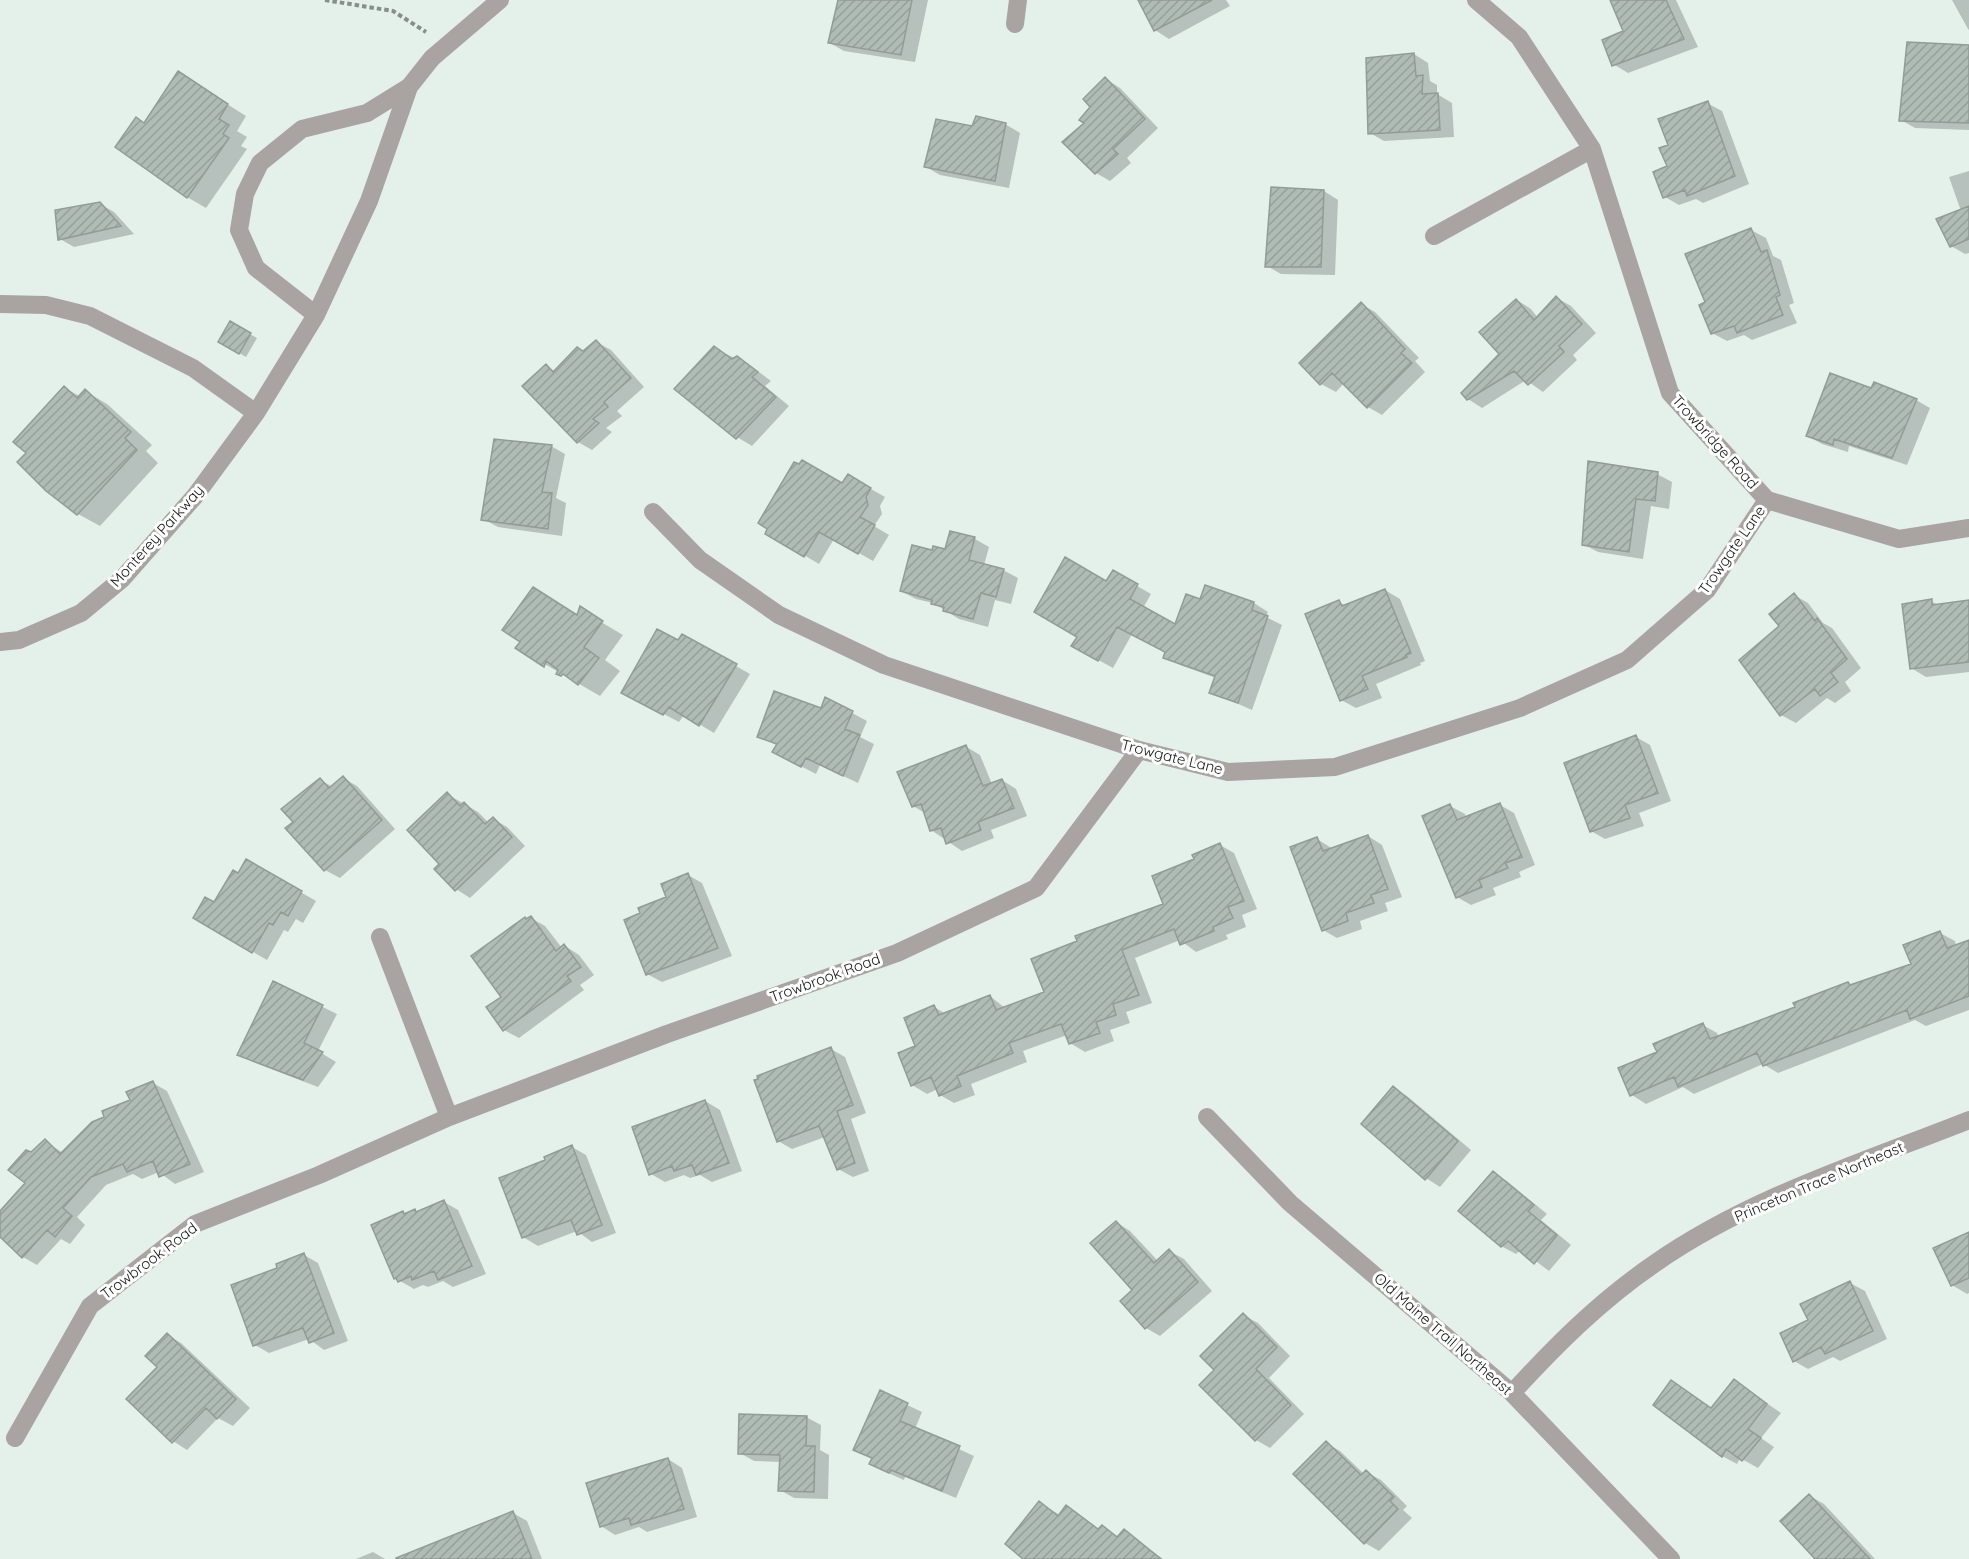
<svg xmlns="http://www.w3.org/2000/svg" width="1969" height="1559" font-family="Quicksand,sans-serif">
<defs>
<pattern id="building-hatch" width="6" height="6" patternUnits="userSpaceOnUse" patternTransform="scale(1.5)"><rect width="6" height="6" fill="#afbbb5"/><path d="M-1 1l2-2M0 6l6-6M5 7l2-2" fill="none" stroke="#96a09b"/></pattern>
</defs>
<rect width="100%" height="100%" fill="#e4f1eb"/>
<path fill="#0003" d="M 851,0 L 928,0 L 915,62 L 844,51 L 830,43 Z
M 1140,0 L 1226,0 L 1230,6 L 1169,39 L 1155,30 Z
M 1612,0 L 1676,0 L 1698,47 L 1628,73 L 1613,64 L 1625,32 Z
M 1952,0 L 1969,0 L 1969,30 L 1968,29 Z
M 1969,46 L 1969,130 L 1915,128 L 1901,120 Z
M 1414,54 L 1428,63 L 1430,81 L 1437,85 L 1437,94 L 1452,103 L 1454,137 L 1384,141 L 1370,133 Z
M 178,73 L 246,116 L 237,131 L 247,137 L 241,146 L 247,149 L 206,208 L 187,197 L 145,124 Z
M 1106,79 L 1120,88 L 1158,128 L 1127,158 L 1131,163 L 1110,181 L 1096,173 L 1087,123 Z
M 1707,103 L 1722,111 L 1749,184 L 1703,203 L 1696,199 L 1679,205 L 1665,197 L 1670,146 Z
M 1005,124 L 1020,133 L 1009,188 L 940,175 L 926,167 L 973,128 Z
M 1969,171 L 1969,253 L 1965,254 L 1951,246 L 1961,211 L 1949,177 Z
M 1324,191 L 1338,200 L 1335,275 L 1281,274 L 1267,266 Z
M 100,204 L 114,212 L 134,234 L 74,247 L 60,239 Z
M 1751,230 L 1766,238 L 1773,256 L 1781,260 L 1794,303 L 1789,305 L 1797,323 L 1752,340 L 1744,335 L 1727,341 L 1712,333 L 1707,303 Z
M 1557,298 L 1571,306 L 1596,333 L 1573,355 L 1577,360 L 1543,392 L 1526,380 L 1482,408 L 1468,399 L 1501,354 L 1517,300 L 1531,309 L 1538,318 Z
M 1361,304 L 1375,312 L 1419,358 L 1415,361 L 1425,372 L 1382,415 L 1368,407 L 1344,383 L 1336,392 L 1321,384 Z
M 230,323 L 257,338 L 246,357 L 220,342 Z
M 596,342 L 611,350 L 644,387 L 617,411 L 622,416 L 606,428 L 612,432 L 592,450 L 578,442 L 546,366 L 556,372 Z
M 714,348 L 751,366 L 771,381 L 765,386 L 789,406 L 752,446 L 737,437 Z
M 65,388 L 81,397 L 85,391 L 107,404 L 152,445 L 146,451 L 158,463 L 100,526 L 78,514 L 28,453 Z
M 1916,400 L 1930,408 L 1907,465 L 1849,446 L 1848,452 L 1822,444 L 1808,436 Z
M 551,446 L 565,454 L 556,498 L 566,503 L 562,536 L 498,527 L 483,519 Z
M 1657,474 L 1672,482 L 1669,509 L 1651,506 L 1643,559 L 1598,552 L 1583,544 Z
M 848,476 L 885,497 L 880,506 L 882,514 L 874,526 L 889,535 L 873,561 L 834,539 L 819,564 L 767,533 L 842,485 Z
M 951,533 L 975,539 L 989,547 L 984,565 L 1003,570 L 1018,578 L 1011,604 L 995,600 L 988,627 L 959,619 L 933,603 L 916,599 L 901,591 L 933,552 L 946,551 Z
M 1113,572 L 1151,594 L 1143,608 L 1176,626 L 1201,601 L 1206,587 L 1254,603 L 1268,612 L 1266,617 L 1282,625 L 1252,710 L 1211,692 L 1216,678 L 1180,665 L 1165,657 L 1167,652 L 1132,634 L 1113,668 L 1073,646 Z
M 1385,590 L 1400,599 L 1425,661 L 1420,663 L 1421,665 L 1376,684 L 1382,698 L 1356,708 L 1341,700 L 1339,602 L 1346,606 Z
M 1794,595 L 1808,603 L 1823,623 L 1832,628 L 1861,668 L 1845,682 L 1851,691 L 1835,703 L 1827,698 L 1796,723 L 1781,715 L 1741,660 L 1781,626 Z
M 1931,601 L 1940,606 L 1969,601 L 1969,672 L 1926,677 L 1911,668 Z
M 579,616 L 601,622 L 623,635 L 605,660 L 620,671 L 600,696 L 517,648 L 523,641 Z
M 683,636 L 750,674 L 714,733 L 684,715 L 679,722 L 637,700 Z
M 826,699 L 867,721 L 860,737 L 874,744 L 858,783 L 820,765 L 816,774 L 789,760 L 778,746 L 759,736 L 822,710 Z
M 1636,737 L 1650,745 L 1671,801 L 1639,813 L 1644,826 L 1605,839 L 1591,831 Z
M 965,746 L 980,755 L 992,784 L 1002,780 L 1016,789 L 1027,816 L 991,830 L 994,838 L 962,851 L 931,830 L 925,813 L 913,806 Z
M 343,778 L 357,786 L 395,829 L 340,878 L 325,870 L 295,822 L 320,780 L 333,787 Z
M 447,794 L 478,812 L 489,823 L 493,819 L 507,827 L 525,846 L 470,898 L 456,889 Z
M 1500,805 L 1514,813 L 1535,865 L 1519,872 L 1521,877 L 1493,888 L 1496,895 L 1471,905 L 1457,897 L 1450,806 L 1465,814 L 1466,818 Z
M 1368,836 L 1382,845 L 1402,897 L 1385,903 L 1388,911 L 1360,921 L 1362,929 L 1337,938 L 1323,930 L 1317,839 L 1333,849 Z
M 1220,845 L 1234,853 L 1257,909 L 1242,915 L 1246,927 L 1226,935 L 1228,939 L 1196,952 L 1180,940 L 1135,958 L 1152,1003 L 1126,1012 L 1130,1023 L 1110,1030 L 1114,1041 L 1085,1052 L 1070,1043 L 1067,1035 L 1023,1051 L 1027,1062 L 971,1084 L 975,1095 L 954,1103 L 940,1095 L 938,1089 L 927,1094 L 912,1085 L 917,1046 L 934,1007 L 946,1014 L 990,996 L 1005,1008 L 1045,993 L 1165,905 L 1196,859 Z
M 247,861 L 316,901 L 303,923 L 296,919 L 288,932 L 284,930 L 267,960 L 195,918 L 215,904 Z
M 688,875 L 702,883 L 732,956 L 662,982 L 647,974 L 642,914 L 668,898 Z
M 531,918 L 545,926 L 562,948 L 565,946 L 579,955 L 594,975 L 580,985 L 584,990 L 519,1038 L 504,1030 L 503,998 L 527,920 Z
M 1940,933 L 1955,941 L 1956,946 L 1969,941 L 1969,1010 L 1926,1026 L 1915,1020 L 1778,1073 L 1763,1064 L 1694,1094 L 1683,1087 L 1646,1104 L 1632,1095 L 1659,1052 L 1703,1025 L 1717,1033 L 1719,1038 L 1797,1008 L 1848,983 L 1852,986 L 1913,965 Z
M 274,983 L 337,1014 L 318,1051 L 336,1062 L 318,1087 L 253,1062 L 239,1054 Z
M 831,1049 L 845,1057 L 866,1113 L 851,1119 L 869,1171 L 853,1177 L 838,1169 L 825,1137 L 792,1149 L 778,1141 Z
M 153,1083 L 167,1091 L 204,1172 L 175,1184 L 159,1172 L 142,1179 L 133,1174 L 106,1185 L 77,1217 L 85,1225 L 70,1244 L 61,1239 L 37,1265 L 23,1257 L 0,1235 L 0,1214 L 28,1183 L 32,1154 L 45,1141 L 63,1153 Z
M 1393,1088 L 1407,1096 L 1471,1150 L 1440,1187 L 1426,1178 Z
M 705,1101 L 720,1110 L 742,1171 L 712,1182 L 700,1175 L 690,1178 L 684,1175 L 665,1182 L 651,1174 Z
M 572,1147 L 586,1155 L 616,1233 L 592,1242 L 577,1231 L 538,1246 L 523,1237 L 547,1161 Z
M 1493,1173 L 1507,1181 L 1547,1214 L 1541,1220 L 1571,1245 L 1549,1271 L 1521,1250 L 1516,1254 L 1501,1246 Z
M 444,1202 L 458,1210 L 486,1274 L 453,1287 L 443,1281 L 428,1287 L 423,1285 L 414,1289 L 395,1278 L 403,1213 L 418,1212 Z
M 1116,1222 L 1130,1231 L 1158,1261 L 1169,1251 L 1184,1259 L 1212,1291 L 1160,1336 L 1146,1328 Z
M 1969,1233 L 1969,1293 L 1967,1294 L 1952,1285 Z
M 304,1255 L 318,1263 L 348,1341 L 324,1350 L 309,1339 L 269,1353 L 255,1345 L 279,1269 Z
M 1850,1283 L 1865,1291 L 1887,1339 L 1840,1361 L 1833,1357 L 1808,1369 L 1794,1361 L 1810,1321 Z
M 1243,1315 L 1258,1323 L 1290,1356 L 1269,1378 L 1304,1414 L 1270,1448 L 1256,1440 L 1216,1370 Z
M 167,1335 L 181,1343 L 250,1408 L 233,1426 L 218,1418 L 187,1450 L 173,1441 L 159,1367 Z
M 1734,1381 L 1781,1413 L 1761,1438 L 1774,1447 L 1758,1468 L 1740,1458 L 1737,1464 L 1722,1456 L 1686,1391 L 1712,1409 Z
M 880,1392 L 922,1412 L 915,1429 L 974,1456 L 956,1498 L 905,1477 L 904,1480 L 886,1472 L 871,1464 L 873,1459 L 855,1450 Z
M 806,1417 L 821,1425 L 820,1450 L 829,1455 L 828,1499 L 794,1498 L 780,1490 L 781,1462 L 754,1461 L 740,1453 Z
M 1326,1443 L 1340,1451 L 1364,1474 L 1366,1472 L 1381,1480 L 1407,1506 L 1403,1510 L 1412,1518 L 1379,1551 L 1365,1543 Z
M 668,1459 L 682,1468 L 697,1517 L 647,1532 L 639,1527 L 615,1535 L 601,1526 Z
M 1810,1496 L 1824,1504 L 1875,1559 L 1817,1559 Z
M 1040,1503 L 1060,1515 L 1066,1507 L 1100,1530 L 1102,1527 L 1119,1537 L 1124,1531 L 1163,1559 L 1025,1559 Z
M 513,1513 L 527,1521 L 542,1559 L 397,1559 Z
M 373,1552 L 385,1559 L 356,1559 Z"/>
<path fill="url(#building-hatch)" stroke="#919c97" stroke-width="1.5" d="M 838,0 L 912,0 L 901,55 L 828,43 Z
M 1138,0 L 1212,0 L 1154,31 Z
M 1610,0 L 1666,0 L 1684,39 L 1612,66 L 1602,40 L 1623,31 Z
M 1907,42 L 1969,45 L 1969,123 L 1899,121 Z
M 1414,53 L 1416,76 L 1423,75 L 1422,94 L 1438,93 L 1440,130 L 1368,134 L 1366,58 Z
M 178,71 L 228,104 L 219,119 L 229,125 L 223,134 L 229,138 L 187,198 L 115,147 L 136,117 L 144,123 Z
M 1105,77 L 1145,119 L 1113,149 L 1118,154 L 1095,174 L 1062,142 L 1084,123 L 1079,120 L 1090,107 L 1083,99 Z
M 1708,101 L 1735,176 L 1687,196 L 1685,190 L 1663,198 L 1653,172 L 1667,166 L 1659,148 L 1668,145 L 1658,119 Z
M 976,116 L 1006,123 L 995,181 L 924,167 L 936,119 L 972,126 Z
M 1271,187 L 1324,190 L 1321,267 L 1265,267 Z
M 100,202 L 121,226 L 58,240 L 55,210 Z
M 1969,206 L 1969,239 L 1950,247 L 1936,219 Z
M 1751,228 L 1761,252 L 1767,250 L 1780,295 L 1776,297 L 1783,315 L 1737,333 L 1734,326 L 1711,334 L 1699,305 L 1705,302 L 1685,254 Z
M 1556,296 L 1582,324 L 1559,346 L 1564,352 L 1528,385 L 1514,371 L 1467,400 L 1461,393 L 1499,354 L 1479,332 L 1516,299 L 1534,320 Z
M 1361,302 L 1405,349 L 1401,353 L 1412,363 L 1367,408 L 1332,373 L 1320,385 L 1299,363 Z
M 230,321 L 251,333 L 239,354 L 218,342 Z
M 596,340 L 631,378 L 604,402 L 608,407 L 593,419 L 599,423 L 577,443 L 522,386 L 546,364 L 553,372 L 577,347 L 583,351 Z
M 714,346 L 732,359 L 737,356 L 758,372 L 752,377 L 776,397 L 736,439 L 674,389 Z
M 1830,373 L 1871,388 L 1874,382 L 1917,399 L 1892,458 L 1834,439 L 1833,445 L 1806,436 Z
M 64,386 L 77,398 L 85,389 L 131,432 L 125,438 L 137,450 L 77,515 L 46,491 L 17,462 L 26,453 L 13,442 Z
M 494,439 L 552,445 L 542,492 L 552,493 L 548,529 L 481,520 Z
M 802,460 L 842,483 L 848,474 L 871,488 L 866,497 L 868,505 L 860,517 L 875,525 L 858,554 L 819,532 L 804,557 L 765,534 L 767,529 L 758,523 L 794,462 L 799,464 Z
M 1588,461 L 1658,472 L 1655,501 L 1636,499 L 1629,552 L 1582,545 Z
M 950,531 L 975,537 L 969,560 L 1004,569 L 996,597 L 981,593 L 973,619 L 943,611 L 944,607 L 931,604 L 932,600 L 900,591 L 912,545 L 932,550 L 933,546 L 945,549 Z
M 1065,557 L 1106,581 L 1113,570 L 1138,584 L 1130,599 L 1175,624 L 1186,594 L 1200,599 L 1205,585 L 1254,602 L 1252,610 L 1268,616 L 1238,703 L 1209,693 L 1215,676 L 1163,658 L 1165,652 L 1117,627 L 1098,661 L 1071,646 L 1077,637 L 1034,612 Z
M 533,587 L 577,615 L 580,606 L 603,621 L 584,647 L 599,658 L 578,685 L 563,674 L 561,676 L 556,674 L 558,670 L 546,661 L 544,667 L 515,648 L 520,642 L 502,630 Z
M 1385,589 L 1411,653 L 1406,655 L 1407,657 L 1362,676 L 1368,689 L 1340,701 L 1305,614 L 1339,600 L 1342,606 Z
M 1794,593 L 1815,621 L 1817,618 L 1847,659 L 1831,673 L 1838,682 L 1820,696 L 1815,689 L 1780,716 L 1739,660 L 1779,626 L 1769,614 Z
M 1932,599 L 1932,605 L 1969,600 L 1969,662 L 1910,669 L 1902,604 Z
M 657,629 L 678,640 L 682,634 L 737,664 L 699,726 L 669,707 L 663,715 L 621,693 Z
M 774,691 L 821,708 L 825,697 L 853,711 L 845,729 L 860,735 L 843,776 L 806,758 L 801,767 L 772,752 L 777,744 L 757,737 Z
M 1636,735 L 1658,793 L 1625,805 L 1630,818 L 1590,832 L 1564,763 Z
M 966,745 L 983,786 L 1002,779 L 1014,808 L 978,822 L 981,830 L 946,844 L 941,828 L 930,831 L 921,804 L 912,807 L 897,772 Z
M 343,776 L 382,820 L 324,871 L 285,828 L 293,822 L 281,809 L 320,778 L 329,788 Z
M 447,792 L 460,806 L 464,802 L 485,824 L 493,817 L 512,837 L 455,891 L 434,869 L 439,864 L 407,830 Z
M 1500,803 L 1522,857 L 1505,863 L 1508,868 L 1479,880 L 1482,887 L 1456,898 L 1422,816 L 1450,804 L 1457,820 Z
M 1368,835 L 1388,889 L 1371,895 L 1374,903 L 1346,913 L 1348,921 L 1322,931 L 1290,847 L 1317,837 L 1323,851 Z
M 1220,843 L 1244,901 L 1228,907 L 1233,918 L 1213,927 L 1214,931 L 1180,945 L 1174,929 L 1122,950 L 1139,995 L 1113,1004 L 1116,1015 L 1096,1022 L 1100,1033 L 1069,1044 L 1061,1024 L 1009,1043 L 1013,1053 L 957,1076 L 961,1086 L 939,1096 L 931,1077 L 911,1086 L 898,1053 L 915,1046 L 904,1018 L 934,1005 L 939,1015 L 990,995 L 996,1010 L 1044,992 L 1031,959 L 1077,941 L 1075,936 L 1163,904 L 1152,876 L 1194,859 L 1192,855 Z
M 246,859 L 302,891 L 288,916 L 281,912 L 273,925 L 269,923 L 252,953 L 193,918 L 205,897 L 214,902 L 233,870 L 238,873 Z
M 688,873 L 718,948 L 646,975 L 624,920 L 640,913 L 638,908 L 666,897 L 661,884 Z
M 531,916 L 556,951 L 564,944 L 581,967 L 567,976 L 571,981 L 503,1031 L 486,1007 L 501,997 L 471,956 L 525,917 L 526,919 Z
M 1940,931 L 1947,948 L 1969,940 L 1969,996 L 1910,1019 L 1907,1010 L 1763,1066 L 1757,1053 L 1678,1087 L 1674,1077 L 1630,1096 L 1618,1068 L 1657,1052 L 1653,1044 L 1703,1023 L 1710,1039 L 1795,1007 L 1793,1003 L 1848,982 L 1850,985 L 1911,964 L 1903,945 Z
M 273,981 L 323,1005 L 304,1043 L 323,1052 L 303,1080 L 237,1055 Z
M 831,1047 L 853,1105 L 837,1111 L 855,1163 L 837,1170 L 819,1126 L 777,1142 L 754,1080 L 758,1079 L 757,1076 Z
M 153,1081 L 190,1164 L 159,1177 L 153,1161 L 127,1172 L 123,1164 L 91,1177 L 63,1208 L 72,1216 L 55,1237 L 47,1230 L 22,1258 L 0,1237 L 0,1211 L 25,1183 L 8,1170 L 26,1150 L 31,1152 L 45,1139 L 60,1154 L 92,1122 L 104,1117 L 102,1111 L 130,1100 L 126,1092 Z
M 1393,1086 L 1458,1141 L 1425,1180 L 1361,1124 Z
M 705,1100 L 729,1163 L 696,1175 L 692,1165 L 674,1171 L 672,1166 L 649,1175 L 632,1127 Z
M 572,1145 L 602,1225 L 577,1235 L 571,1220 L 522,1238 L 499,1178 L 545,1160 L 544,1157 Z
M 1493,1171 L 1534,1205 L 1528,1211 L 1557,1235 L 1534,1264 L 1508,1241 L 1501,1247 L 1458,1211 Z
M 444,1200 L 472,1266 L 438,1280 L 434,1271 L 412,1280 L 411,1276 L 398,1282 L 396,1278 L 394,1279 L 371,1225 L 403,1211 L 404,1214 L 415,1209 L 416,1212 Z
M 1116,1221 L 1154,1263 L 1169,1249 L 1198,1282 L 1145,1329 L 1120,1301 L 1132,1290 L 1090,1243 Z
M 1969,1232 L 1969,1278 L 1951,1286 L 1933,1248 Z
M 304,1253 L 334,1333 L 309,1343 L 303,1328 L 253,1346 L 231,1285 L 277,1268 L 276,1264 Z
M 1850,1281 L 1873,1331 L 1825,1354 L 1821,1347 L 1793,1362 L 1780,1333 L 1808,1320 L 1800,1304 Z
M 1243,1313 L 1277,1347 L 1256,1369 L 1291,1405 L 1255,1441 L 1199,1385 L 1214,1370 L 1200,1356 Z
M 167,1333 L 236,1399 L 217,1419 L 206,1408 L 172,1443 L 126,1399 L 157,1367 L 145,1356 Z
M 1734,1379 L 1767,1404 L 1748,1429 L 1761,1438 L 1742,1461 L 1726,1449 L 1722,1457 L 1653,1405 L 1671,1380 L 1711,1408 Z
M 880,1390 L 908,1403 L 900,1421 L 960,1446 L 942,1491 L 891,1470 L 889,1473 L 869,1464 L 872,1458 L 853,1450 Z
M 739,1414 L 807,1416 L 806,1446 L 815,1446 L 814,1492 L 778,1491 L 780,1455 L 738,1454 Z
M 1326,1441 L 1361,1475 L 1366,1470 L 1394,1497 L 1390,1501 L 1398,1509 L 1364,1544 L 1293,1474 Z
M 668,1458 L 684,1509 L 631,1525 L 629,1518 L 600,1527 L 586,1483 Z
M 1809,1494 L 1870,1559 L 1815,1559 L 1780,1521 Z
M 1039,1501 L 1058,1516 L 1066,1505 L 1098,1529 L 1102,1525 L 1117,1537 L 1124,1529 L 1161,1559 L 1023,1559 L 1005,1544 Z
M 513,1511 L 532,1559 L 396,1559 L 396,1558 Z"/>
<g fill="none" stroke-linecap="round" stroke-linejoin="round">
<path stroke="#868f8b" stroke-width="4" stroke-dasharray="4.5 3" stroke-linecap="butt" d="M 325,0 L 393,11 L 426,32"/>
<path stroke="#a9a3a2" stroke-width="18" d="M 1476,0 L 1519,37 L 1592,149 L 1670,393 L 1767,500 L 1899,539 L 1969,528
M 1015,24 L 1018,0
M 1434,236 L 1592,149
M 0,304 L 46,305 L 90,316 L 193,368 L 256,413
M 316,315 L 256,268 L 239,230 L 245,194 L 260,163 L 302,129 L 367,113 L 409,87
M 653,512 L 700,560 L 779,615 L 884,665 L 1139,750 L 1228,772 L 1335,767 L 1520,708 L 1627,660 L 1707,590 L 1767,500
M 0,642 L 19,640 L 81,613 L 122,579 L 195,496 L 256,413 L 316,315 L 369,201 L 409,87 L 432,58 L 500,0
M 380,937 L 449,1117
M 1207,1117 L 1290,1203 L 1512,1393 L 1671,1559
M 1512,1393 C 1556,1345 1600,1301 1654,1264 C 1748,1198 1863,1162 1969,1120
M 15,1438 L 90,1306 L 195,1224 L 319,1175 L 449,1117 L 667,1034 L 897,953 L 1036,888 L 1139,750"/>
</g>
<g text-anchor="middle" stroke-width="6" stroke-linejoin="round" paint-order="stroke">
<g font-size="15" fill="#131816" stroke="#fff">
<text transform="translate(1715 442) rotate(48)" y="5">Trowbridge Road</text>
<text transform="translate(157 536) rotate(-48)" y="5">Monterey Parkway</text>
<text transform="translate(1732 550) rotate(-55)" y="5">Trowgate Lane</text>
<text transform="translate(1172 757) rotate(14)" y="5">Trowgate Lane</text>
<text transform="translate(825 978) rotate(-20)" y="5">Trowbrook Road</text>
<text transform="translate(1819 1182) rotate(-23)" y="5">Princeton Trace Northeast</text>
<text transform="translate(149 1261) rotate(-37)" y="5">Trowbrook Road</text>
<text transform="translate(1443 1334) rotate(41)" y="5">Old Maine Trail Northeast</text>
</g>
</g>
</svg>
